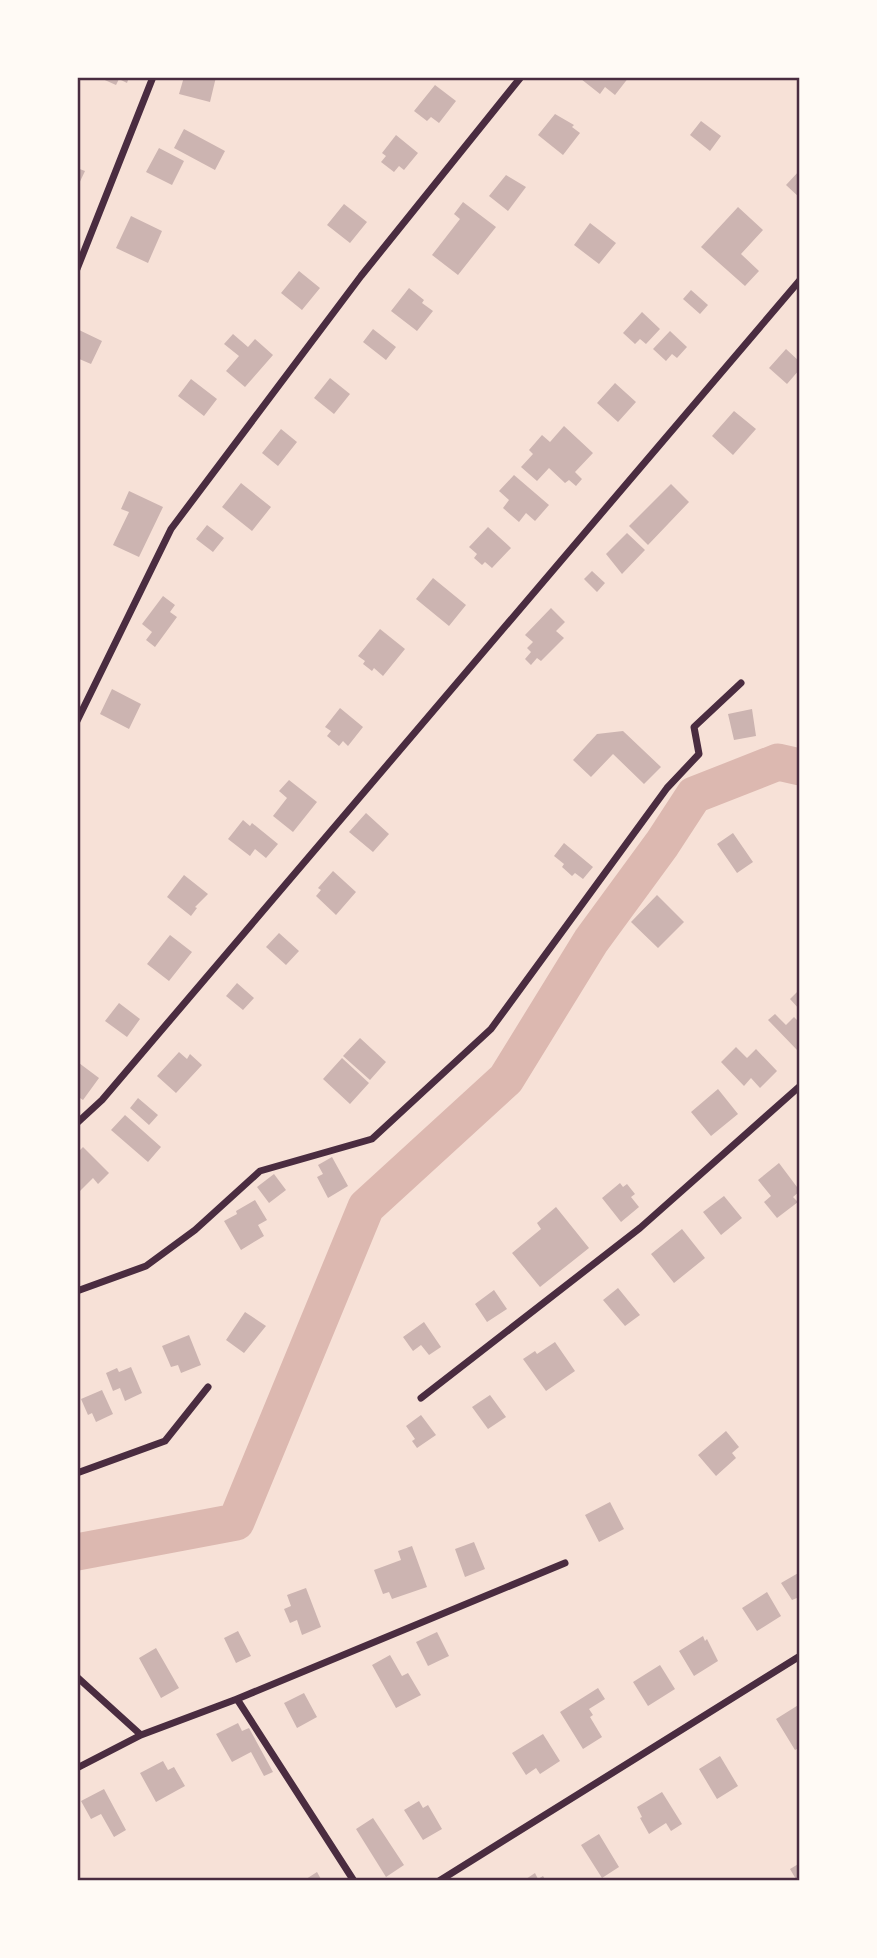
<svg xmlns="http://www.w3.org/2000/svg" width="877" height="1958" font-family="'Source Sans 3',sans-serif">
<rect width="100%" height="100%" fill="#f7e1d7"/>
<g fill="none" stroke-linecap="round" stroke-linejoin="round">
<path stroke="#dcb8b0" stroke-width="37" d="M 77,1552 L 236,1522 L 366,1207 L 506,1079 L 591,941 L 662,844 L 694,795 L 778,762 L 800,767"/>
</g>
<path fill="#ccb4b1" d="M 98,77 L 129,77 L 127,83 L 119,79 L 116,85 Z
M 184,77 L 216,77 L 210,102 L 179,94 Z
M 582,77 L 629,77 L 615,95 L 605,87 L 600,94 L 581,79 Z
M 435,85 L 456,101 L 439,123 L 431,117 L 427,121 L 414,111 Z
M 555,114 L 574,125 L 572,127 L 580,133 L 563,155 L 538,135 Z
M 701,121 L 721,136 L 710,151 L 690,135 Z
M 184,129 L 225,151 L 215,170 L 174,148 Z
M 396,135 L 418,153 L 404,170 L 399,166 L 394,172 L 381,162 L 386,156 L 382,153 Z
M 159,148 L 184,161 L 172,185 L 146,172 Z
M 77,168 L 85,171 L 77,188 Z
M 800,170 L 800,198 L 786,185 Z
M 506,175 L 526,187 L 508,211 L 489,196 Z
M 463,202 L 496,227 L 458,275 L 432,255 L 460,219 L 454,214 Z
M 344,204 L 367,222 L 350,243 L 327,225 Z
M 738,207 L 763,230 L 741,254 L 759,271 L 745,286 L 701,247 Z
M 131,216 L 162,231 L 148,263 L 116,248 Z
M 590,223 L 616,243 L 599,264 L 574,245 Z
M 299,271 L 320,288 L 302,310 L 281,293 Z
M 409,288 L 424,300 L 422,303 L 433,311 L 417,331 L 391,311 Z
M 691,290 L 708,305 L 700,314 L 683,299 Z
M 642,312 L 660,329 L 646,344 L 640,339 L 635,344 L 623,333 Z
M 77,329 L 102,341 L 91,364 L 77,358 Z
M 373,329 L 396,347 L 386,360 L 363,342 Z
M 670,331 L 687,347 L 677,358 L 672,354 L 666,361 L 653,349 Z
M 233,334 L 248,347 L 255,339 L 273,355 L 245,387 L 226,371 L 239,356 L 224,344 Z
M 786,349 L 800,362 L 800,369 L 787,384 L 769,368 Z
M 330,378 L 350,394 L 334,414 L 314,398 Z
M 191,379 L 217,399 L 204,416 L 178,396 Z
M 615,383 L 636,402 L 618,422 L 597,403 Z
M 734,411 L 756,429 L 733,455 L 712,436 Z
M 564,426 L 593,453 L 575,472 L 582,479 L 576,486 L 569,480 L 565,483 L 549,468 L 537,481 L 521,467 L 533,454 L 529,450 L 542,435 L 550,442 Z
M 281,429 L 297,442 L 278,466 L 262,453 Z
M 514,475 L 549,505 L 535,521 L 526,513 L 519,522 L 503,508 L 509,500 L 499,491 Z
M 241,483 L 271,507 L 252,531 L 222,507 Z
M 671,484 L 689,502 L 648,545 L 629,526 Z
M 129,491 L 163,507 L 139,557 L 113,545 L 129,512 L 121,509 Z
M 207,525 L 224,538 L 213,552 L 196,539 Z
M 488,527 L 511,548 L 492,568 L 485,562 L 482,565 L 474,558 L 477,554 L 469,547 Z
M 627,533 L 645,550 L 622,574 L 606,554 Z
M 592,571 L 605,583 L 597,592 L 584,579 Z
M 433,578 L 466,605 L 449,626 L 416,599 Z
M 163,596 L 175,605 L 170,612 L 177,617 L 155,647 L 146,640 L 152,632 L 142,624 Z
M 551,608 L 565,622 L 556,631 L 564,638 L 541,661 L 537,658 L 531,665 L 525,659 L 531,652 L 527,648 L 533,642 L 525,635 Z
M 380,629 L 405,649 L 383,676 L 374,668 L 372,671 L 363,664 L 365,661 L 358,656 Z
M 112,689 L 141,704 L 129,729 L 100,714 Z
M 340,708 L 363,727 L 348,746 L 343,741 L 339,746 L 327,736 L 331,731 L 325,727 Z
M 752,709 L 756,736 L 734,740 L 728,714 Z
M 623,731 L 661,767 L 644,784 L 613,754 L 591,777 L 573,760 L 597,734 Z
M 289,780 L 317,802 L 293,832 L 273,816 L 287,798 L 279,791 Z
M 366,813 L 389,834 L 373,852 L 349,832 Z
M 243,820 L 250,826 L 252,823 L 278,844 L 266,858 L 255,849 L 250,856 L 228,839 Z
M 733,833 L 753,862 L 737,873 L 717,844 Z
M 564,843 L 593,867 L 583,879 L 575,873 L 572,876 L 562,867 L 564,864 L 554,856 Z
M 333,871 L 356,892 L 336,915 L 316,896 L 321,890 L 318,888 Z
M 184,875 L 208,894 L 195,907 L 197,908 L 191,916 L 167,897 Z
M 657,895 L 684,922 L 658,948 L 631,922 Z
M 279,933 L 299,951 L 286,965 L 266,947 Z
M 170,935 L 192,952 L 169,981 L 147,964 Z
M 237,983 L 254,998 L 243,1010 L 226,996 Z
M 800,989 L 800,1010 L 790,999 Z
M 119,1003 L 140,1019 L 127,1037 L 105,1021 Z
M 775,1014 L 786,1025 L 794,1017 L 800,1023 L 799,1052 L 768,1020 Z
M 360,1038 L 386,1062 L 370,1080 L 343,1056 Z
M 736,1047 L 747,1058 L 756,1049 L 777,1071 L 760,1088 L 751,1078 L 744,1086 L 721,1062 Z
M 179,1052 L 187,1059 L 190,1054 L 202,1065 L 176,1093 L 157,1076 Z
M 342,1058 L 369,1083 L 350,1104 L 323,1079 Z
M 79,1063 L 99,1078 L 83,1100 L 77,1096 L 77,1066 Z
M 718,1089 L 738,1114 L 711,1136 L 691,1112 Z
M 138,1098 L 158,1115 L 149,1125 L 130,1108 Z
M 125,1115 L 161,1147 L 148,1162 L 111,1130 Z
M 83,1147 L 109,1173 L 98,1184 L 93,1178 L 77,1194 L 77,1153 Z
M 332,1157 L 348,1186 L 328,1198 L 317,1177 L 323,1174 L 318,1165 Z
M 779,1163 L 800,1191 L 793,1197 L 798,1202 L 777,1218 L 764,1202 L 771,1196 L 758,1180 Z
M 274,1174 L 286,1190 L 269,1203 L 257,1187 Z
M 620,1183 L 623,1187 L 627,1184 L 635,1194 L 631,1197 L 639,1207 L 621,1222 L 602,1198 Z
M 724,1196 L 742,1218 L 721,1235 L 703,1212 Z
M 255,1200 L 267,1220 L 258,1225 L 264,1236 L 241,1250 L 224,1221 L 237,1214 L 236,1211 Z
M 556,1207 L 589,1248 L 540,1287 L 512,1253 L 541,1229 L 537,1223 Z
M 682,1229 L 705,1258 L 674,1283 L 651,1254 Z
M 618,1288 L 640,1315 L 625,1326 L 603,1300 Z
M 494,1290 L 507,1309 L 487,1322 L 475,1304 Z
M 245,1312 L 266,1326 L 244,1353 L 226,1340 Z
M 424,1322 L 441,1347 L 429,1355 L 421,1345 L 413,1351 L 403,1337 Z
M 189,1335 L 201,1365 L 181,1373 L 178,1365 L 171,1367 L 162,1346 Z
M 555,1342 L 575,1371 L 546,1391 L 523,1359 L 535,1351 L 537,1354 Z
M 131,1367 L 142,1393 L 125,1401 L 120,1388 L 113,1391 L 106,1373 L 117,1368 L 119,1372 Z
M 102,1390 L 113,1414 L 96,1422 L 92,1413 L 88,1415 L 81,1399 Z
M 490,1395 L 506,1417 L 488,1429 L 472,1407 Z
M 421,1415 L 436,1435 L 417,1448 L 412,1441 L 415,1439 L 406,1426 Z
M 726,1431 L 739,1447 L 732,1453 L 736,1458 L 716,1476 L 698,1455 Z
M 610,1502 L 624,1529 L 599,1542 L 585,1515 Z
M 474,1542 L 485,1569 L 465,1577 L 455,1549 Z
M 412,1546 L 427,1587 L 392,1599 L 389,1592 L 383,1594 L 374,1570 L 401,1560 L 398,1551 Z
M 800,1572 L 800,1602 L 797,1598 L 792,1600 L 781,1583 Z
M 306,1588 L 321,1627 L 302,1635 L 297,1620 L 290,1623 L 284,1609 L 291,1606 L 287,1595 Z
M 767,1592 L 781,1616 L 757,1631 L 742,1608 Z
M 238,1631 L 251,1656 L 236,1663 L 224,1638 Z
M 437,1632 L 449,1656 L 428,1666 L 416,1642 Z
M 703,1636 L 705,1641 L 707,1639 L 718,1661 L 694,1676 L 679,1651 Z
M 156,1648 L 179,1688 L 161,1698 L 139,1658 Z
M 390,1655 L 402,1676 L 408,1673 L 421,1695 L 396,1708 L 372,1665 Z
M 660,1665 L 675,1689 L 648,1706 L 633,1682 Z
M 598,1688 L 605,1699 L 589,1709 L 593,1715 L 590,1717 L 602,1737 L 583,1749 L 560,1712 Z
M 304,1693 L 317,1717 L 297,1728 L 284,1703 Z
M 800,1704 L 800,1747 L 795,1750 L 776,1719 Z
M 238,1723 L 242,1731 L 249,1728 L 273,1772 L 264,1776 L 251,1752 L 232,1762 L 216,1734 Z
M 543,1734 L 560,1761 L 540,1774 L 536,1768 L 526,1775 L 512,1753 Z
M 720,1756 L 738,1786 L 717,1799 L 699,1769 Z
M 163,1761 L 168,1770 L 174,1767 L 185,1786 L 156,1802 L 140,1773 Z
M 104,1789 L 126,1830 L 114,1837 L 101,1814 L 91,1819 L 81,1801 Z
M 662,1792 L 682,1824 L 671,1831 L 666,1823 L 649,1834 L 640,1818 L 642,1817 L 637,1807 Z
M 419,1801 L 423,1808 L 428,1805 L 442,1829 L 423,1840 L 404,1810 Z
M 373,1818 L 404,1865 L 386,1877 L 356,1829 Z
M 599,1834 L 619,1867 L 602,1878 L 581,1845 Z
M 800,1863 L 800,1881 L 797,1881 L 790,1869 Z
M 317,1872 L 322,1881 L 303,1881 Z
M 535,1873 L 538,1879 L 543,1876 L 546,1881 L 523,1881 Z"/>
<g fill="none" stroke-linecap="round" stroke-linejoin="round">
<path stroke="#4a2c40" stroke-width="7" d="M 77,269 L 153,77
M 77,721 L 171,529 L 361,276 L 521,77
M 77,1123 L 102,1100 L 800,280
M 77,1291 L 146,1266 L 195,1230 L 260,1171 L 372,1139 L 491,1029 L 667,788 L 699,754 L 694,727 L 741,683
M 421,1398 L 640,1228 L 800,1086
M 77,1473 L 165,1441 L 208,1387
M 77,1677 L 141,1735
M 237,1699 L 354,1881
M 77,1768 L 141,1735 L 237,1699 L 565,1563
M 439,1881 L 800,1656"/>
</g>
<rect width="877" height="1958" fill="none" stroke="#fffaf5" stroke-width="158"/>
<rect x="79" y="79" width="719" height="1800" fill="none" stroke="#4a2c40" stroke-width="2.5"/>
</svg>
